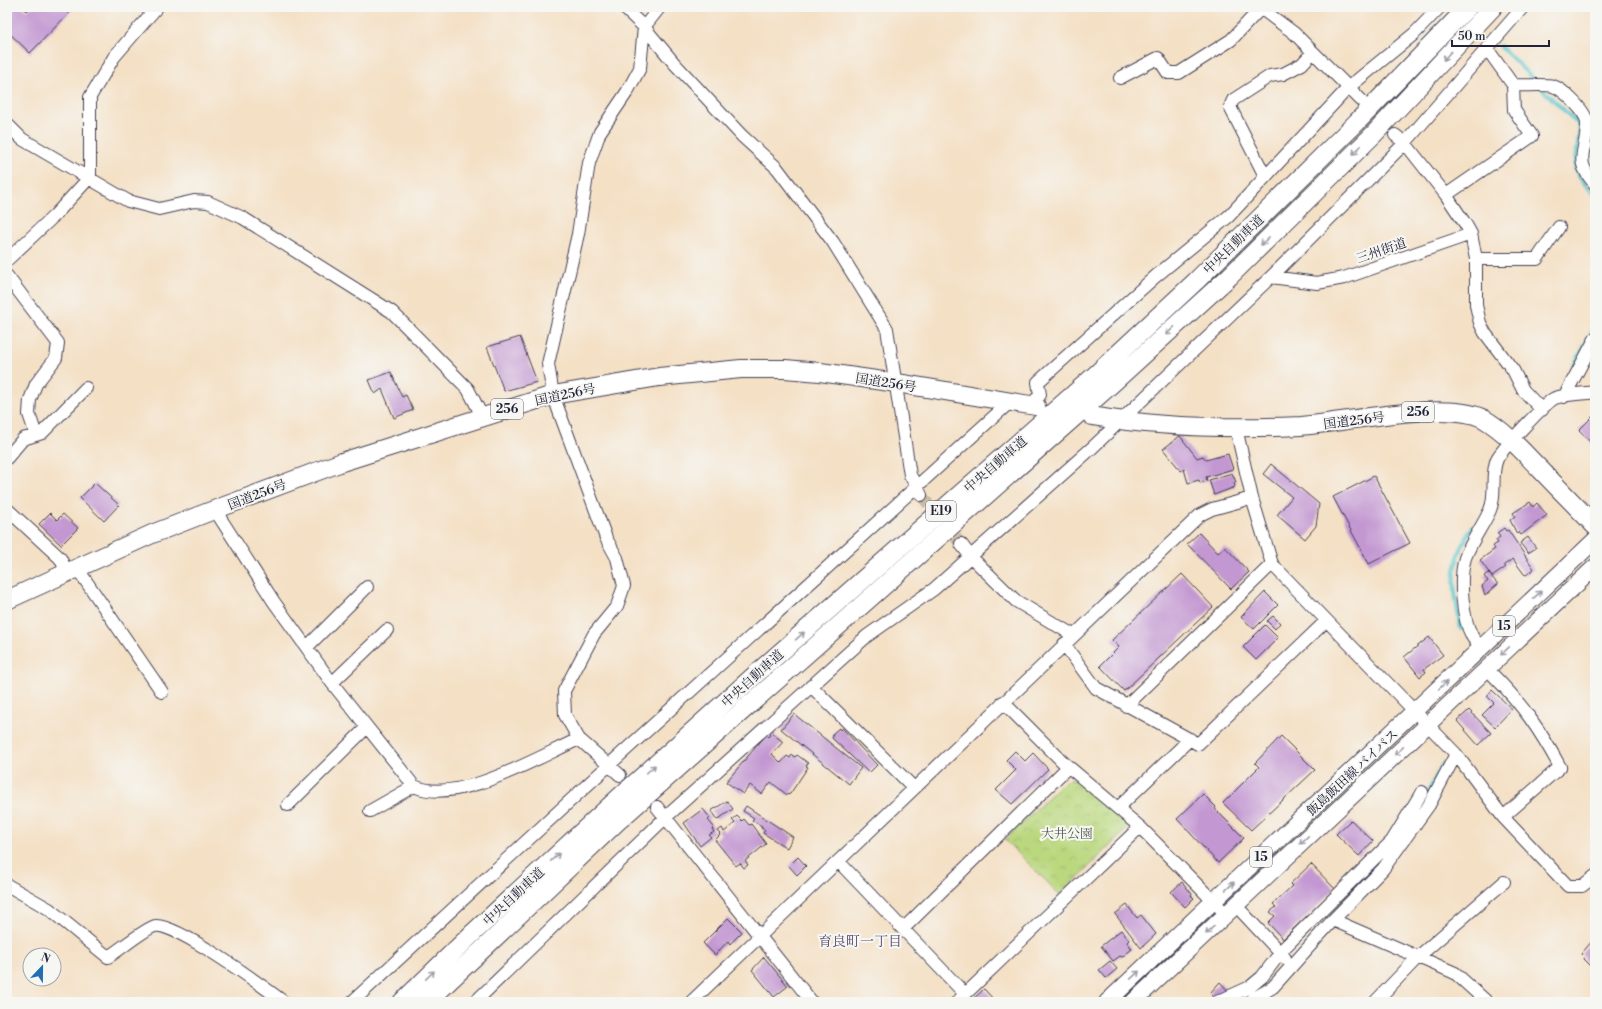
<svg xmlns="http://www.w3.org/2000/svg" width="1602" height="1009" font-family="'Libre Bodoni','Noto Serif JP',serif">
<defs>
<pattern id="park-crowns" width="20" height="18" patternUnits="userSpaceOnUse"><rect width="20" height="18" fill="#bad87e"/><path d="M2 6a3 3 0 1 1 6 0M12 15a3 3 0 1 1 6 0" fill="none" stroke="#a0b96e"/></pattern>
</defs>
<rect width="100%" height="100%" fill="#f6f6f2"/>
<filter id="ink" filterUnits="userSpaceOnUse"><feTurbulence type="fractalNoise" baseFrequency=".025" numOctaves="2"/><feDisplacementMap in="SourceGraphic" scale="8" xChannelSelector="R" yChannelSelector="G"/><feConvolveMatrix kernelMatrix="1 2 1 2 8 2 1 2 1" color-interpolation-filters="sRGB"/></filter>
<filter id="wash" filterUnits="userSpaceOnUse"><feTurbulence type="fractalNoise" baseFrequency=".012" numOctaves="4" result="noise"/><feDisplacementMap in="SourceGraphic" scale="16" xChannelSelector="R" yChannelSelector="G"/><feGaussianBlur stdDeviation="0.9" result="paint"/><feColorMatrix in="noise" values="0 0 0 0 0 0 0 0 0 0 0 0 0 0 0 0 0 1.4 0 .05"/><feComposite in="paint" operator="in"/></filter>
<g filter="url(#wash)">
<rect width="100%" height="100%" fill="#f4e0c5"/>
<path fill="url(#park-crowns)" stroke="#6e7d5c" d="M 1071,780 L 1077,780 L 1129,824 L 1129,827 L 1060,895 L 1005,840 L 1065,781 Z"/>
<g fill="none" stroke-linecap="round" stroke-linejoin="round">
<path stroke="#57c5cb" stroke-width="4" d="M 1500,46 L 1537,83
M 1541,88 L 1580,126 L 1575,168 L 1582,181 L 1595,195
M 1561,390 L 1595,326
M 1461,629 C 1453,586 1448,565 1473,526
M 1426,795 L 1443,764"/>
</g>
<g id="blocks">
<path fill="#c398d2" d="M 7,7 L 22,7 L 27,11 L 31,7 L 75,7 L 30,53 L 7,31 Z
M 520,337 L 537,382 L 504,391 L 487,347 Z
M 391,372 L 402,397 L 406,395 L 413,410 L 394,418 L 382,389 L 375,394 L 369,380 Z
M 1595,414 L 1595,447 L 1579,430 Z
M 1180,436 L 1197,458 L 1203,456 L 1206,460 L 1228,454 L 1233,469 L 1206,477 L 1207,481 L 1200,483 L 1199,480 L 1188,483 L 1184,469 L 1181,471 L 1163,449 Z
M 1271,464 L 1319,504 L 1316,526 L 1305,539 L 1277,515 L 1292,497 L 1263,474 Z
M 1232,473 L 1236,482 L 1234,483 L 1235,487 L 1214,495 L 1209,480 Z
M 1374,476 L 1410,543 L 1369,564 L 1333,497 Z
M 95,483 L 119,505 L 104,521 L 80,498 Z
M 1530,502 L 1533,507 L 1537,503 L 1547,515 L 1521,535 L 1519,532 L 1517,534 L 1510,520 L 1515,516 L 1513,513 Z
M 50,513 L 57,520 L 63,514 L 78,528 L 61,545 L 39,524 Z
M 1504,528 L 1506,531 L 1508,530 L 1534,569 L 1526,575 L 1524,574 L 1513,559 L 1504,565 L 1506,567 L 1492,577 L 1480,560 L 1495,549 L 1493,546 L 1498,543 L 1496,540 L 1500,537 L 1497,533 Z
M 1199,533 L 1218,553 L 1225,547 L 1249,572 L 1231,589 L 1187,544 Z
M 1528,537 L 1536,548 L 1528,553 L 1520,543 Z
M 1488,573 L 1498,584 L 1485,596 L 1482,586 L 1488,581 L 1484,576 Z
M 1182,574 L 1213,607 L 1124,691 L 1100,666 L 1119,647 L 1112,640 Z
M 1265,592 L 1278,605 L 1254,629 L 1241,617 Z
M 1273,616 L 1280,623 L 1275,629 L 1267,621 Z
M 1265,625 L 1278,638 L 1256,660 L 1243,647 Z
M 1429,637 L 1443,655 L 1424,669 L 1426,672 L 1420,677 L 1404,657 Z
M 1492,690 L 1512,709 L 1495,727 L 1482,715 L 1494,703 L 1487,696 Z
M 1469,710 L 1491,733 L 1478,745 L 1457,721 Z
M 794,714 L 861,768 L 849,784 L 781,729 Z
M 839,728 L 840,730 L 842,728 L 877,765 L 869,773 L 832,738 L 833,736 L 832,734 Z
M 772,733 L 783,742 L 772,754 L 781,763 L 787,756 L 790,758 L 792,755 L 795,757 L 797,755 L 808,763 L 806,766 L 808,767 L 790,794 L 787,795 L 771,782 L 762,794 L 750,785 L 743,794 L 726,782 L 766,735 L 768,737 Z
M 1281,736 L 1315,770 L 1251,830 L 1223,803 L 1259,767 L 1255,763 Z
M 1015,751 L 1025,761 L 1033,753 L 1048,769 L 1012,804 L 996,790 L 1016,770 L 1006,760 Z
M 1203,794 L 1216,807 L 1215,809 L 1244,838 L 1218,863 L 1177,819 Z
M 727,801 L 733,809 L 717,820 L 711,811 Z
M 746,806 L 793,837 L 787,848 L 763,833 L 765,830 L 761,828 L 762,826 L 752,820 L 754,818 L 743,811 Z
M 703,809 L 710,818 L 708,820 L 714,827 L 712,829 L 714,832 L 709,835 L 711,837 L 700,846 L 684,823 Z
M 737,816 L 742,821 L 744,819 L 749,825 L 751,824 L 766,844 L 745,861 L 748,865 L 744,868 L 740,863 L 736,866 L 715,840 L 721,834 L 718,831 L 722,828 L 724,832 L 735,823 L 732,820 Z
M 1351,820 L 1373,841 L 1359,856 L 1336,834 Z
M 798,857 L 806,866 L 797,875 L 789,866 Z
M 1311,864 L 1335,889 L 1283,939 L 1268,923 L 1275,916 L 1270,912 L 1276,907 L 1273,904 L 1292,886 L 1290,884 Z
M 1182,882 L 1192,894 L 1191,896 L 1194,898 L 1185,907 L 1171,892 Z
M 1127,905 L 1137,918 L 1141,915 L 1156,934 L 1141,948 L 1115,914 Z
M 728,918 L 742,932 L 730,944 L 728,941 L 715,955 L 703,943 Z
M 1121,930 L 1129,940 L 1127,942 L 1132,949 L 1122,957 L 1120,956 L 1113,961 L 1101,946 Z
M 1593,940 L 1595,942 L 1595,971 L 1583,959 L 1584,957 L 1581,954 Z
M 764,957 L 788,986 L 774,997 L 752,970 Z
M 1110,961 L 1117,969 L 1106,978 L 1099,970 Z
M 1220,982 L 1228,991 L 1215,998 L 1210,993 Z
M 984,989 L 996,1002 L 970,1002 Z"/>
</g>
</g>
<g filter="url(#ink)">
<use href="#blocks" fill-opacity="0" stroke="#423e50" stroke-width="1"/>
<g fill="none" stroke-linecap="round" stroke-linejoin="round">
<path stroke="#cabaa9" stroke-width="12" stroke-dasharray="12 6" stroke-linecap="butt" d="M 921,495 L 961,544"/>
<defs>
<path id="minor" d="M 623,7 L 644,27 L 674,63 L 742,136 L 777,168 L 833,242 L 887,329 L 910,475 L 921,495
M 1259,7 L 1294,33 L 1361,100
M 1594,7 L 1595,8
M 1488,50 L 1513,85 C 1522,86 1545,84 1553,86 C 1563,89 1588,113 1587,124 C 1587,152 1572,159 1595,184
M 1120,78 L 1158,58 L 1168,73 L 1179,73 L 1231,40 L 1261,8
M 7,124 L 22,139 L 128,201 L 159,209 L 194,201 L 208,202 L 243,218 L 392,312 L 468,389 L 482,416
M 1395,135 L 1405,143 L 1446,195 L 1466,225 L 1471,234 L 1476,259 L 1476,305 L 1480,323 L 1485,333 L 1513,370 L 1523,390 L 1542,410
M 1265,176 L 1230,107 L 1233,100 L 1270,76 L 1283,74 L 1302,64 L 1313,52
M 1446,195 L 1532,136 L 1514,110 L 1513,85
M 1476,259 L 1537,259 L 1559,227
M 7,260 L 55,215 L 90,177 L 90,97 L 114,57 L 157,7
M 7,276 L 58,343 L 56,358 L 36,384 L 30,400 L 29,414 L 36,435
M 1271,277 L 1317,283 L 1344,278 L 1471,234
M 1564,397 L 1595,339
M 1030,406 L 1040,395 L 1038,382 L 1156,276 L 1229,216 L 1349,87 L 1414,34 L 1440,7
M 1236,428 L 1252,498 L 1272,564 L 1456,754 L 1429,805 L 1383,869 L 1333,920 L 1273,987 L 1248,1002
M 7,458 L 23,439 L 42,433 L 86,388
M 7,509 L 60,558 L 67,572
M 215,510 L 274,602 L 332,683 L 414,786 C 457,806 538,757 579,739
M 961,544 L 971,557 L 1016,601 L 1073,635
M 77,568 L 162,692
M 1064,644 L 1096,688 L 1198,744 L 1326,621
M 307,647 L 367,587
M 1481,648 C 1478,644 1474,640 1472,636 C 1462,618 1459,578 1465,558 C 1471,541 1483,526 1490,510 C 1497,494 1490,476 1497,459 C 1501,450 1544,405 1553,399 C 1562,394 1584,394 1595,392
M 1493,675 C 1523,705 1540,730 1560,767 L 1503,817 L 1568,886 L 1582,886 L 1595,876
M 332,683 L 387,630
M 811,686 L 914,788
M 1003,702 L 1063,762 L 1140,827 L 1226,914
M 1126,706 L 1272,564
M 1456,754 L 1503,817
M 620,775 L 579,739 L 565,715 L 564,691 L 594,634 L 617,606 L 624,586 L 617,558 L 606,538 L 553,395 L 548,364 L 578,234 L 589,163 L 600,132 L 627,92 L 640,68 L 644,27 L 660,7
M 288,805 L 366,728
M 657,807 L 812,1002
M 1118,808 L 1190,739
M 370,811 L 414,786
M 838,861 L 965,994
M 7,885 L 49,909 L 108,957 C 118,951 146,928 155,926 C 175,922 264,987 284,1002
M 1242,912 L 1285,958
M 1333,920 L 1455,973 L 1487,1002
M 903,929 L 1068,767
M 352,1002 L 609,765 L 1010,402
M 475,1002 L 666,817 L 867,636 L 934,589 L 1093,447 L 1275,273 L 1405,143 L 1523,7
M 691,1002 L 1200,515 L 1212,509 L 1252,498
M 957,1002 L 1140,827
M 1217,1002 L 1250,987 L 1262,977 L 1284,948 L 1392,841 L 1422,792
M 1375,1002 L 1418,957 L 1504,882"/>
<path id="major" d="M 1107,1002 L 1595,540
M 1133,1002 L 1595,567"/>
<path id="highway" d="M 1092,416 C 1161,428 1232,429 1301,426 C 1344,423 1448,399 1484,419 C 1506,432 1523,452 1540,469 C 1558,488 1577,507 1595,526
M 7,600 L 152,534 L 206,513 L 342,462 L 553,395 L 659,377 L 741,369 L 785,369 L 820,372 L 897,383 L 1036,406
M 402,1002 L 474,932 L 614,802 L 765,666 L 1092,378 L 1196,281 L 1357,122 L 1468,7
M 427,1002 L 618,821 L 1106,389 L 1230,276 L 1374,134 L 1493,7"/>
</defs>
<use href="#minor" stroke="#423e50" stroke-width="14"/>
<use href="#major" stroke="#423e50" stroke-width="18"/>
<use href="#highway" stroke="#423e50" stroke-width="20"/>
<use href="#minor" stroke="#fff" stroke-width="12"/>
<use href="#major" stroke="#fff" stroke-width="16"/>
<use href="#highway" stroke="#fff" stroke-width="18"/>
</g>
<defs><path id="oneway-shaft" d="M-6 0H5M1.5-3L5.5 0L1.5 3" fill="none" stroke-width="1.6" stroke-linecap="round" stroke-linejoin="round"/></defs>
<g stroke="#9c9ca7">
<use href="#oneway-shaft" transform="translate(1447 56) rotate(132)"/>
<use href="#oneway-shaft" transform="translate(1357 150) rotate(135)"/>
<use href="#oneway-shaft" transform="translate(1265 241) rotate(135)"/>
<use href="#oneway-shaft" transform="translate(1170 331) rotate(137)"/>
<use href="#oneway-shaft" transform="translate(1537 595) rotate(-43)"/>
<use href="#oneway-shaft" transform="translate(800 636) rotate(-41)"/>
<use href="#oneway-shaft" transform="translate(1505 651) rotate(137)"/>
<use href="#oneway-shaft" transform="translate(1443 685) rotate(-44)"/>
<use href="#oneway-shaft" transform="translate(1399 751) rotate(137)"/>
<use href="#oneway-shaft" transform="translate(651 769) rotate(-42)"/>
<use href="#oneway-shaft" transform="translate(1304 840) rotate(137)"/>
<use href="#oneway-shaft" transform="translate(555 857) rotate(-43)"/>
<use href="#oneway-shaft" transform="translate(1230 886) rotate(-43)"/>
<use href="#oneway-shaft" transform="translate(1210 930) rotate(136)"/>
<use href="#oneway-shaft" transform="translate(430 975) rotate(-44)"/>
<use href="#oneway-shaft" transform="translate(1135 975) rotate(-43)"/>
</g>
</g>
<g text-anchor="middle" stroke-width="4" stroke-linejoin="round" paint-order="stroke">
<g fill="#f6f6f2" stroke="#626272" stroke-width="1">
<rect x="491" y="399" width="32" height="20" rx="3"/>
<rect x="1402" y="402" width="32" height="20" rx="3"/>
<rect x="926" y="501" width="30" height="20" rx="3"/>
<rect x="1493" y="616" width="22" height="20" rx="3"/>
<rect x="1250" y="847" width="22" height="20" rx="3"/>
</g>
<g font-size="12" font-weight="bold" fill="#22223b">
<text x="507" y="413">256</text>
<text x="1418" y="416">256</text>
<text x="941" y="515">E19</text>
<text x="1504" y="630">15</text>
<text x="1261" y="861">15</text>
</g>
<g font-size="13" fill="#22223b" stroke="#f6f6f2">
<text transform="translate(1233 244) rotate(-44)" y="5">中央自動車道</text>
<text transform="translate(1381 250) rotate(-19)" y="5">三州街道</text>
<text transform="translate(886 382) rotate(9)" y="5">国道256号</text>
<text transform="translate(565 394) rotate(-12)" y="5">国道256号</text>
<text transform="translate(1354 420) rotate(-7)" y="5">国道256号</text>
<text transform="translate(995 464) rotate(-41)" y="5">中央自動車道</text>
<text transform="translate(257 494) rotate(-21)" y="5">国道256号</text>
<text transform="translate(752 678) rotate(-42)" y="5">中央自動車道</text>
<text transform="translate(1352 772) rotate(-43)" y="5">飯島飯田線 バイパス</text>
<text transform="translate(513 896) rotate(-43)" y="5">中央自動車道</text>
</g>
<g font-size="13" fill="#50594f" stroke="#f6f6f2">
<text x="1067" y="838">大井公園</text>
</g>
<g font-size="14" fill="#5a4b70" stroke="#f6f6f2">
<text x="860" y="946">育良町一丁目</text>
</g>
</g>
<rect width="1602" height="1009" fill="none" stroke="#f6f6f2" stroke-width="24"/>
<g transform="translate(42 967) rotate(22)"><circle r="19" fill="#f6f6f2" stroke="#a1a1a9"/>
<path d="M0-3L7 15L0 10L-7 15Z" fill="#1f6fb2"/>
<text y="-6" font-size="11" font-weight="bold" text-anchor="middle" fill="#22223b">N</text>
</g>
<path d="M1452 40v6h97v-6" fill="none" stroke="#22223b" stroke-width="2"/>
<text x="1458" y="40" font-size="12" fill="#22223b" stroke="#f6f6f2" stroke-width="3" paint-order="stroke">50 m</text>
</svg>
